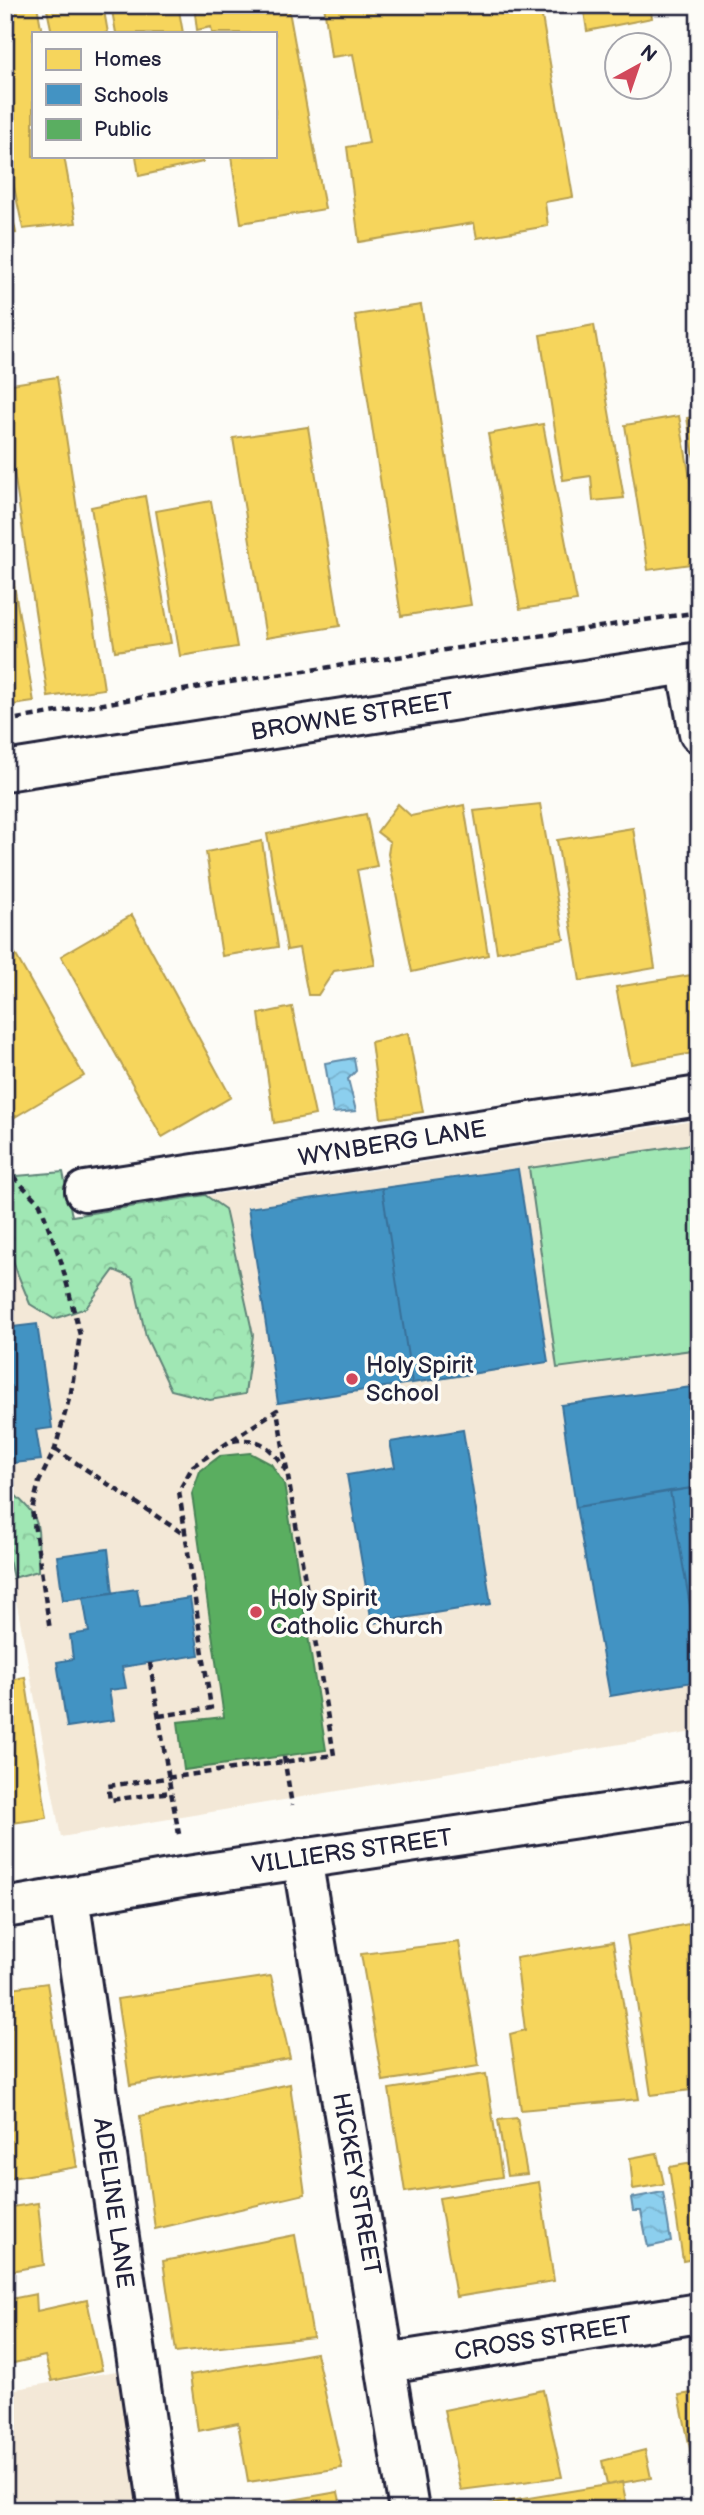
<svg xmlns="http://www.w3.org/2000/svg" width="704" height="2515" font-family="'Balsamiq Sans',sans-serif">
<defs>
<pattern id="forest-crowns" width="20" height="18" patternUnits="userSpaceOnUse" patternTransform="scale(1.75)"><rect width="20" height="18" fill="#a0e7b4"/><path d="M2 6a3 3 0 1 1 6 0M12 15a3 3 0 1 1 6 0" fill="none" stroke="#8ac69c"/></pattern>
<pattern id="water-waves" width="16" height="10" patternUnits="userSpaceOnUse" patternTransform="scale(1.75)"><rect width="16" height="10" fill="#8ccfee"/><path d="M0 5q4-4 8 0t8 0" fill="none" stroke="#78b1cd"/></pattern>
</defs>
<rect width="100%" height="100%" fill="#fdfcf7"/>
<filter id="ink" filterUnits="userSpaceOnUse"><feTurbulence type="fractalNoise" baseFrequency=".0143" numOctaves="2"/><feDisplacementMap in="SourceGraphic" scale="14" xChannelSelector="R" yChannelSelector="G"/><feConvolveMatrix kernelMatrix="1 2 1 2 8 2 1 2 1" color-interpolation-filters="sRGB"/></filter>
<g filter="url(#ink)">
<path fill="#f3e8d7" d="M 699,1120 L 699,1731 L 61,1837 L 5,1542 L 5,1177 L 63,1172 L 73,1216 Z
M 122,2370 L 145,2510 L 5,2510 L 5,2391 Z"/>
<path fill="#a0e7b4" stroke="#618478" stroke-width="2" d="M 699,1143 L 699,1349 L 557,1368 L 529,1168 Z"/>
<path fill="url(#forest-crowns)" stroke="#618478" stroke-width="2" d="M 63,1172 L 72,1216 L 205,1195 L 225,1209 L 253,1335 L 245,1394 L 210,1400 L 171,1390 L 146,1337 L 133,1278 L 114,1270 L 86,1308 L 54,1319 L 30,1304 L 18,1275 L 5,1237 L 5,1177 Z
M 5,1486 C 45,1521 38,1520 38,1571 L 13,1578 L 5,1542 Z"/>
<path fill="url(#water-waves)" stroke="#628aa6" stroke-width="2" d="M 354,1058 L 356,1071 L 348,1079 L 356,1111 L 333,1113 L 325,1063 Z
M 663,2192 L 671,2242 L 648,2247 L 641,2211 L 633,2211 L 631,2198 Z"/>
<path fill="#f6d55c" stroke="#b69f52" stroke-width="2" d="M 5,5 L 37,5 L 42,33 L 33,33 L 33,156 L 64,156 L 76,223 L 23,229 L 5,145 Z
M 46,5 L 103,5 L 108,33 L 52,33 Z
M 111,5 L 178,5 L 183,33 L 116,33 Z
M 194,5 L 288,5 L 325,209 L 241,223 L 231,156 L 275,156 L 275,33 L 212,33 L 211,27 L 197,30 Z
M 324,5 L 540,5 L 573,197 L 545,202 L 548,226 L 477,238 L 474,223 L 359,242 L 347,147 L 369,143 L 353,54 L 331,57 Z
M 583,5 L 650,5 L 652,18 L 587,31 Z
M 136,156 L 202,156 L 203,162 L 139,176 Z
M 5,178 L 16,233 L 5,234 Z
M 421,305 L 471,605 L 401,616 L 355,315 Z
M 594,325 L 624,498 L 593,501 L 591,476 L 563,480 L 540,335 Z
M 57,377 L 104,689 L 48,697 L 5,413 L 5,385 Z
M 679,416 L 699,529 L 699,563 L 648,570 L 625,425 Z
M 699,416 L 699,486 L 687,418 Z
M 543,424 L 577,601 L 520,609 L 488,434 Z
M 308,427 L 340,626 L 266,638 L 233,438 Z
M 145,496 L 171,643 L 115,651 L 91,507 Z
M 211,501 L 237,647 L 180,656 L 156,511 Z
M 5,556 L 9,556 L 34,702 L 5,706 Z
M 398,804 L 411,816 L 464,805 L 488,955 L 412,972 L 388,854 L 390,842 L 377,832 Z
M 540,804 L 564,939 L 497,952 L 474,811 Z
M 366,814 L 377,866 L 357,870 L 375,965 L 334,971 L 318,995 L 308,995 L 299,948 L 287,950 L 267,834 Z
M 633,828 L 655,968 L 580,981 L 557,840 Z
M 262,841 L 278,947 L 222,956 L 206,852 Z
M 132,915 L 231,1097 L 162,1137 L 61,956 Z
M 5,936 L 84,1076 L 15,1117 L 5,1100 Z
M 692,975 L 699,1018 L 699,1052 L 631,1064 L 616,987 Z
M 292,1007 L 315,1115 L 274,1123 L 259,1014 Z
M 408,1033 L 423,1112 L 381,1118 L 371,1042 Z
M 25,1677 L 47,1818 L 5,1824 L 5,1681 Z
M 699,1922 L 699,2089 L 651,2095 L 627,1936 Z
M 459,1942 L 479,2066 L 383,2081 L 361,1954 Z
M 613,1942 L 639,2099 L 521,2110 L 510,2034 L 525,2030 L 516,1958 Z
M 271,1976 L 290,2058 L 130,2085 L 117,1999 Z
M 47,1983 L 77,2167 L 5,2179 L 5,2030 L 12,2027 L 11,1988 Z
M 486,2074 L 502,2177 L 405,2192 L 389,2089 Z
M 290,2084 L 305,2194 L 155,2229 L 140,2116 Z
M 517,2118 L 527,2174 L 507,2176 L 498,2120 Z
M 657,2153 L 664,2184 L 633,2189 L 630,2158 Z
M 699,2162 L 699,2258 L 683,2261 L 669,2167 Z
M 539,2182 L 554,2281 L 456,2297 L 439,2198 Z
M 38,2203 L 44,2265 L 5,2272 L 5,2208 Z
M 295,2235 L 313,2337 L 176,2352 L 163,2261 Z
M 36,2294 L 37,2311 L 87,2300 L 102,2370 L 52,2381 L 45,2356 L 5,2365 L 5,2300 Z
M 316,2353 L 342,2468 L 248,2482 L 238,2423 L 198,2431 L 190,2375 Z
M 543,2390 L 562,2477 L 461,2490 L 444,2410 Z
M 699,2392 L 699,2458 L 692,2458 L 679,2395 Z
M 645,2450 L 651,2478 L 607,2485 L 602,2461 Z
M 622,2482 L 628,2510 L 474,2507 L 607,2485 Z
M 338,2492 L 342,2510 L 234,2510 Z"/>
<path fill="#4393c3" stroke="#39719a" stroke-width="2" d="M 518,1169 L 548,1362 L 412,1383 L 382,1188 Z
M 382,1188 L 412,1383 L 278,1403 L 248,1208 Z
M 37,1324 L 52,1428 L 36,1430 L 41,1460 L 5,1464 L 5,1328 Z
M 699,1386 L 699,1487 L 576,1507 L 561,1405 Z
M 463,1430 L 491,1604 L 372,1623 L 347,1475 L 395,1467 L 390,1442 Z
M 699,1487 L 699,1495 L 691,1496 L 696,1544 L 699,1544 L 699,1633 L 695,1634 L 670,1491 Z
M 670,1491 L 695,1634 L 699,1633 L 699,1681 L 610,1696 L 576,1507 Z
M 108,1549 L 113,1593 L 63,1600 L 57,1556 Z
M 137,1589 L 140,1606 L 190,1598 L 199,1655 L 122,1667 L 126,1688 L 109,1690 L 114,1720 L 67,1727 L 57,1662 L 73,1659 L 70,1635 L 89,1632 L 83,1597 Z"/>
<path fill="#5aae61" stroke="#498456" stroke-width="2" d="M 250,1453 L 271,1464 L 284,1484 L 326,1750 L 184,1770 L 178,1722 L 224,1717 L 192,1494 L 200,1471 L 220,1456 Z"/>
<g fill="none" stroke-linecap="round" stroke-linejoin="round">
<defs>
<path id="minor" d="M 686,664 L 699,733
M 5,771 L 699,662
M 85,1191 L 699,1096
M 302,1858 L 409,2510
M 69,1897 L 159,2510
M 5,1908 L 187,1876 L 699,1800
M 387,2363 L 699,2313"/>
</defs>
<use href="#minor" stroke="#22223b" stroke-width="44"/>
<path stroke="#22223b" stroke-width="4.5" stroke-dasharray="7 5" stroke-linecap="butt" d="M 5,721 L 230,682 L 699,612
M 5,1168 L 40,1204 L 61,1261 L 80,1335 L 71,1392 L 55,1449 L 39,1482 L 32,1510 L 50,1630
M 233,1441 C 260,1436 272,1448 286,1471
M 55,1449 L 185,1535
M 150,1663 L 171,1792
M 159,1716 L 211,1708 L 179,1491 L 193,1466 L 277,1410 L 334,1755 L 108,1786 L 110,1800 L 171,1792 L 179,1834
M 284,1757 L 292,1805"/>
<use href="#minor" stroke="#fdfcf7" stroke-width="38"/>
</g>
</g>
<g fill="#d1495b" stroke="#fdfcf7" stroke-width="2.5">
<circle cx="352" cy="1379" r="7"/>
<circle cx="256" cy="1612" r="7"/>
</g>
<g text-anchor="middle" stroke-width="7" stroke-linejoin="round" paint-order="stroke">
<g font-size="24" fill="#22223b" stroke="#fdfcf7">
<text transform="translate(352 716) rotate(-9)" y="8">BROWNE STREET</text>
<text transform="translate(392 1143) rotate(-9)" y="8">WYNBERG LANE</text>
<text transform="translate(352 1851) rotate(-8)" y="8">VILLIERS STREET</text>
<text transform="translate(357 2184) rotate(80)" y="8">HICKEY STREET</text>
<text transform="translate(114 2203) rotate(82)" y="8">ADELINE LANE</text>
<text transform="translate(543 2338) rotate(-9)" y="8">CROSS STREET</text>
</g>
<g font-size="24" fill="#22223b" stroke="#fdfcf7" text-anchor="start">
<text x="366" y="1373">Holy Spirit<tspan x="366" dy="28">School</tspan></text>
<text x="270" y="1606">Holy Spirit<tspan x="270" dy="28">Catholic Church</tspan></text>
</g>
</g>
<rect width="704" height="2515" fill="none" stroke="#fdfcf7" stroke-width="28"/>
<rect x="14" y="14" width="676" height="2487" fill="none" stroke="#22223b" stroke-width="2.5" filter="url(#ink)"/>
<rect x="32" y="32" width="245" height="126" fill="#fdfcf7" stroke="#a5a5ac" stroke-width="2"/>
<rect x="46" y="49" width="35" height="21" fill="#f6d55c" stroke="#a5a5ac" stroke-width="2"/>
<text x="94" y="66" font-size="21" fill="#22223b">Homes</text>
<rect x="46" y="84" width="35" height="21" fill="#4393c3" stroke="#a5a5ac" stroke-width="2"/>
<text x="94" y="102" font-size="21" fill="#22223b">Schools</text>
<rect x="46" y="119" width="35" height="21" fill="#5aae61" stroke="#a5a5ac" stroke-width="2"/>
<text x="94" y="136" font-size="21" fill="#22223b">Public</text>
<g transform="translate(638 66) rotate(40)"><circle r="33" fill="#fdfcf7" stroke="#a5a5ac" stroke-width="2"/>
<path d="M0-5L12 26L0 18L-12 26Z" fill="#d1495b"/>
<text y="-10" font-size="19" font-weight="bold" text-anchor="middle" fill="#22223b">N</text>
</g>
</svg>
